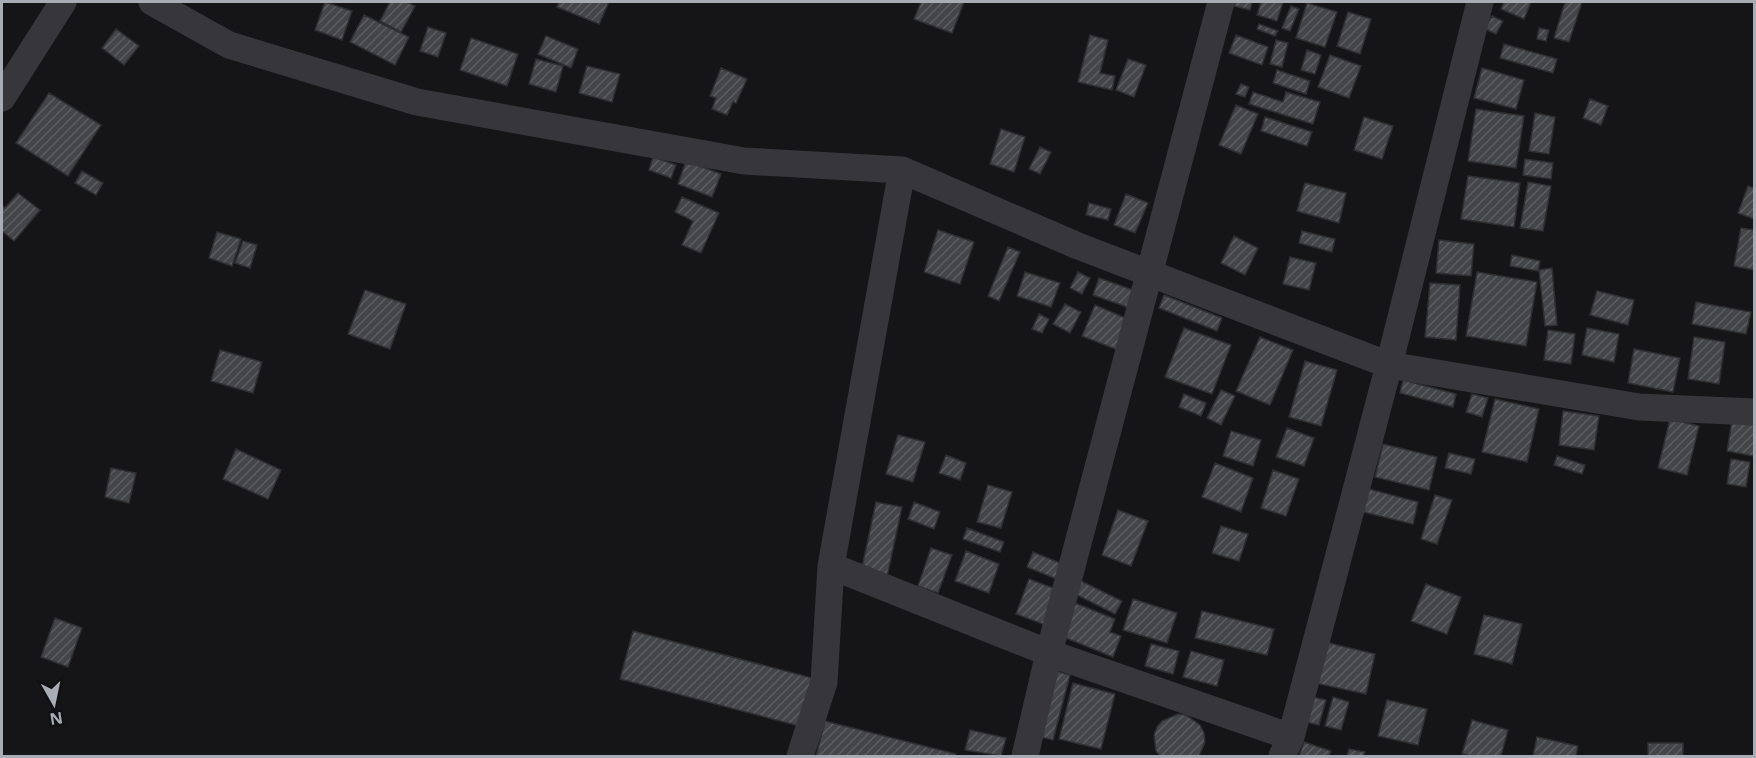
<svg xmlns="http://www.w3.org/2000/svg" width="1756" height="758" font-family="'Noto Sans',sans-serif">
<defs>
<pattern id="building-hatch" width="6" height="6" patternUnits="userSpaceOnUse" patternTransform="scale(1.5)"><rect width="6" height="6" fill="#444549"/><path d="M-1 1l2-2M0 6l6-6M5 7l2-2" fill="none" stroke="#5c5d61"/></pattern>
</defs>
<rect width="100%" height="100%" fill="#151517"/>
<path fill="url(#building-hatch)" stroke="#2f2f32" stroke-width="1.5" d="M 325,2 L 352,11 L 342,40 L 315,30 Z
M 390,2 L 407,2 L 415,6 L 401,32 L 380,21 Z
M 559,2 L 609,2 L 599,24 L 557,7 Z
M 921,2 L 964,2 L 952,33 L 914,19 Z
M 1235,2 L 1252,2 L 1250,10 L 1234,6 Z
M 1261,2 L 1283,2 L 1277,21 L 1257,15 Z
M 1504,2 L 1531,2 L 1524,19 L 1501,9 Z
M 1565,2 L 1582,2 L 1569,42 L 1554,38 Z
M 1307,3 L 1337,12 L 1325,47 L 1296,38 Z
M 1291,6 L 1299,9 L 1290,31 L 1282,28 Z
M 1348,12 L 1371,19 L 1360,54 L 1337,46 Z
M 364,15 L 409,37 L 395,65 L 350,42 Z
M 1492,16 L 1503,21 L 1496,34 L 1485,29 Z
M 1259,24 L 1278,31 L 1275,36 L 1257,29 Z
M 428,27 L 446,33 L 438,57 L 420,51 Z
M 1539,28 L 1549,30 L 1546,41 L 1537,39 Z
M 116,29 L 139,46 L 124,65 L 102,48 Z
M 1090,35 L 1108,40 L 1100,73 L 1115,76 L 1112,90 L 1078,82 Z
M 1236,35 L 1268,47 L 1262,65 L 1229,53 Z
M 546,36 L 578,49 L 571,68 L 538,54 Z
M 471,38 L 518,54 L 507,86 L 460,70 Z
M 1276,40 L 1288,43 L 1282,67 L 1270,64 Z
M 1504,44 L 1557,59 L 1553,73 L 1500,58 Z
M 1307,50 L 1321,55 L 1315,74 L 1301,70 Z
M 1330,55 L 1361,66 L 1349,98 L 1318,87 Z
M 536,59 L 563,66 L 556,92 L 529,84 Z
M 1128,59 L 1146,65 L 1134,97 L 1116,90 Z
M 587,66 L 620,74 L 612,102 L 579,93 Z
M 721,68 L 747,79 L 736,103 L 733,102 L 727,115 L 712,109 L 716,98 L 710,96 Z
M 1482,68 L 1524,80 L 1516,109 L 1474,98 Z
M 1277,70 L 1310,81 L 1306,94 L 1273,83 Z
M 1241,84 L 1249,87 L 1245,97 L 1236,94 Z
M 1253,92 L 1283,102 L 1286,92 L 1320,102 L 1313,124 L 1249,104 Z
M 49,93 L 101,125 L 68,176 L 16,143 Z
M 1590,99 L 1608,106 L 1601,125 L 1583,118 Z
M 1236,105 L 1258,114 L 1241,154 L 1219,145 Z
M 1476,109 L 1524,116 L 1516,168 L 1468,161 Z
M 1535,113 L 1555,117 L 1549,154 L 1529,151 Z
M 1265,117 L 1312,132 L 1307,146 L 1261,131 Z
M 1364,117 L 1393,126 L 1382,159 L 1354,150 Z
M 1001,129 L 1025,137 L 1014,172 L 990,164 Z
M 1040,147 L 1051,152 L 1040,174 L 1029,169 Z
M 653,157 L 676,165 L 671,178 L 649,170 Z
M 1525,159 L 1553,163 L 1551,179 L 1523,175 Z
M 686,161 L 721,174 L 712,197 L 678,184 Z
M 82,171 L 103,183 L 96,195 L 75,183 Z
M 1468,176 L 1520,183 L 1514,227 L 1461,219 Z
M 1528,182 L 1551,186 L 1543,231 L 1520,228 Z
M 1305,183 L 1346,193 L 1339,223 L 1297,211 Z
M 1748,186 L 1754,188 L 1754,219 L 1738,213 Z
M 18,193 L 40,210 L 14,241 L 2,231 L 2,205 L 5,208 Z
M 1126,194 L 1148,203 L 1135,233 L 1114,225 Z
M 682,197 L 719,213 L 701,253 L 682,245 L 693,221 L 675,212 Z
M 1089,203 L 1111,209 L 1108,220 L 1086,215 Z
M 1741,228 L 1754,230 L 1754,270 L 1734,266 Z
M 938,230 L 974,242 L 960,284 L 924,272 Z
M 1302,231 L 1335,239 L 1332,252 L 1299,243 Z
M 217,232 L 241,239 L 232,266 L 209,258 Z
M 1234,236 L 1258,248 L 1245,275 L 1221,263 Z
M 1439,240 L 1474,244 L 1471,276 L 1436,273 Z
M 243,241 L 257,245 L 250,268 L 235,263 Z
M 1008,247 L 1020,252 L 999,301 L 988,296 Z
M 1512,255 L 1540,261 L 1538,271 L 1510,266 Z
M 1290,257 L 1316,263 L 1309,290 L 1283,284 Z
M 1552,268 L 1557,325 L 1545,326 L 1539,270 Z
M 1025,272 L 1060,283 L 1051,307 L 1017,296 Z
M 1078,272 L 1090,278 L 1082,294 L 1070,288 Z
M 1477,272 L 1537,282 L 1526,346 L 1466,336 Z
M 1099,278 L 1133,290 L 1127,307 L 1093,295 Z
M 1430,283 L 1460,285 L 1456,340 L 1425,337 Z
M 365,290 L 406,304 L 390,349 L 348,334 Z
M 1597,291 L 1634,300 L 1628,325 L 1590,315 Z
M 1164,295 L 1222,318 L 1217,331 L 1159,308 Z
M 1696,302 L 1751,312 L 1746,334 L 1692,324 Z
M 1065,304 L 1081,312 L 1070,333 L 1053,324 Z
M 1095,305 L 1130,320 L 1118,350 L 1082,336 Z
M 1039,314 L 1049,319 L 1042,333 L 1032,329 Z
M 1184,328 L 1231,345 L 1212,394 L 1165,377 Z
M 1587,328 L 1619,334 L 1614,362 L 1582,355 Z
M 1548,330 L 1575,334 L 1571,364 L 1544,360 Z
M 1260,337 L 1293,350 L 1270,405 L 1236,391 Z
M 1694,337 L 1725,342 L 1719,384 L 1688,379 Z
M 1634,349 L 1680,358 L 1673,392 L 1628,383 Z
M 220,350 L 262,362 L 253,393 L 211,381 Z
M 1305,361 L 1337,370 L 1321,426 L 1289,417 Z
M 1403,380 L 1456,394 L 1453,407 L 1400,393 Z
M 1221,390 L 1235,396 L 1221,425 L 1207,418 Z
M 1184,394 L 1206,403 L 1201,416 L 1179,407 Z
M 1472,394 L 1488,398 L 1482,417 L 1466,412 Z
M 1495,399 L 1539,409 L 1527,462 L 1482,452 Z
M 1563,411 L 1599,416 L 1594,450 L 1559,445 Z
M 1670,419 L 1699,426 L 1687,475 L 1658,468 Z
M 1732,421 L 1754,425 L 1754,456 L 1727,451 Z
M 1287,428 L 1314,438 L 1304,466 L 1276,457 Z
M 1231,431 L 1261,440 L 1253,466 L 1223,456 Z
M 898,435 L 925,442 L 913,482 L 886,474 Z
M 1383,444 L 1437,457 L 1429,490 L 1375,477 Z
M 236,449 L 281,470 L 268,499 L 223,479 Z
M 1449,453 L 1475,459 L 1471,474 L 1445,468 Z
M 946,455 L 966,463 L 960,480 L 939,473 Z
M 1557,456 L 1585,465 L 1582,474 L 1554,465 Z
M 1731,459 L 1750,462 L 1746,487 L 1727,484 Z
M 1215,463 L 1253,478 L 1241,512 L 1202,497 Z
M 111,468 L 136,473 L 129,503 L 105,497 Z
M 1273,470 L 1299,479 L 1286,516 L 1261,508 Z
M 988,485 L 1012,492 L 1001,528 L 977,522 Z
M 1369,489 L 1418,502 L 1413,524 L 1363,512 Z
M 1435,495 L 1452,500 L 1437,544 L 1421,539 Z
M 876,502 L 902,507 L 887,577 L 861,572 Z
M 914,502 L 940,512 L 934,529 L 908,519 Z
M 1118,510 L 1148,521 L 1131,566 L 1102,555 Z
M 1221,526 L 1248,534 L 1239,561 L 1212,553 Z
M 967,528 L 1004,542 L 1000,552 L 963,539 Z
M 931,548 L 952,555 L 938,593 L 918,586 Z
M 966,551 L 999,564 L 989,593 L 955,581 Z
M 1033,552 L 1065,565 L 1059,580 L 1027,567 Z
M 1029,579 L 1061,591 L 1048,626 L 1016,614 Z
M 1079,580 L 1122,601 L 1115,614 L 1073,593 Z
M 1426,584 L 1461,597 L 1447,634 L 1411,621 Z
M 1133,599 L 1177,613 L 1167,643 L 1123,630 Z
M 1075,603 L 1115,619 L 1110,632 L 1121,636 L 1113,657 L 1061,636 Z
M 1202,611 L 1274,629 L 1267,655 L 1195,638 Z
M 1484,615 L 1522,624 L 1512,664 L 1474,654 Z
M 55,618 L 82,628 L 68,667 L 41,657 Z
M 633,631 L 816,679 L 803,727 L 620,679 Z
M 1325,642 L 1375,654 L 1366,694 L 1315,683 Z
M 1151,644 L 1179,651 L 1173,674 L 1145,666 Z
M 1191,651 L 1224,660 L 1217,686 L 1183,677 Z
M 1049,669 L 1070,675 L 1053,740 L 1033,735 Z
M 1073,683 L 1115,694 L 1101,749 L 1059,739 Z
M 1304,695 L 1326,700 L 1319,725 L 1298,720 Z
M 1333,697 L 1349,702 L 1341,730 L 1325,726 Z
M 1387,700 L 1427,709 L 1418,745 L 1378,736 Z
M 1178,714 L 1186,715 L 1200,725 L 1204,733 L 1205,742 L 1199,756 L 1160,756 L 1156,751 L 1154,735 L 1157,727 L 1162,721 Z
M 1472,720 L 1508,730 L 1501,756 L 1473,756 L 1462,754 Z
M 825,721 L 956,754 L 955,756 L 816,756 Z
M 970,730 L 1006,738 L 1001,756 L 965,750 Z
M 1537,737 L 1578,746 L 1576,756 L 1533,756 Z
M 1304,742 L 1331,751 L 1329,756 L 1299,756 Z
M 1648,743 L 1683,743 L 1683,756 L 1648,756 Z
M 1349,749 L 1365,752 L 1363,756 L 1347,756 Z"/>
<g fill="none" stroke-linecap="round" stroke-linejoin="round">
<path stroke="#37373b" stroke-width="27" d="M 152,2 L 229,45 L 417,102 L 744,161 L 902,170 L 1078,246 L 1389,365 L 1639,407 L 1754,412
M 2,98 L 63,2
M 831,566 L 1049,653 L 1291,737
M 800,756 L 824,682 L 831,566 L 902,170
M 1025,756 L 1049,653 L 1221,2
M 1282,756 L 1291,737 L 1389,365 L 1480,2"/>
</g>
<rect width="1756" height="758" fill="none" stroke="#a8acb5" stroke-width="6"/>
<g transform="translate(54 704) rotate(171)" stroke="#101012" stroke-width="4.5" paint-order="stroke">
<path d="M0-4.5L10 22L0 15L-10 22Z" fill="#a8acb5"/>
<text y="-9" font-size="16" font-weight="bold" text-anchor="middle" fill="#a8acb5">N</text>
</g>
</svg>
